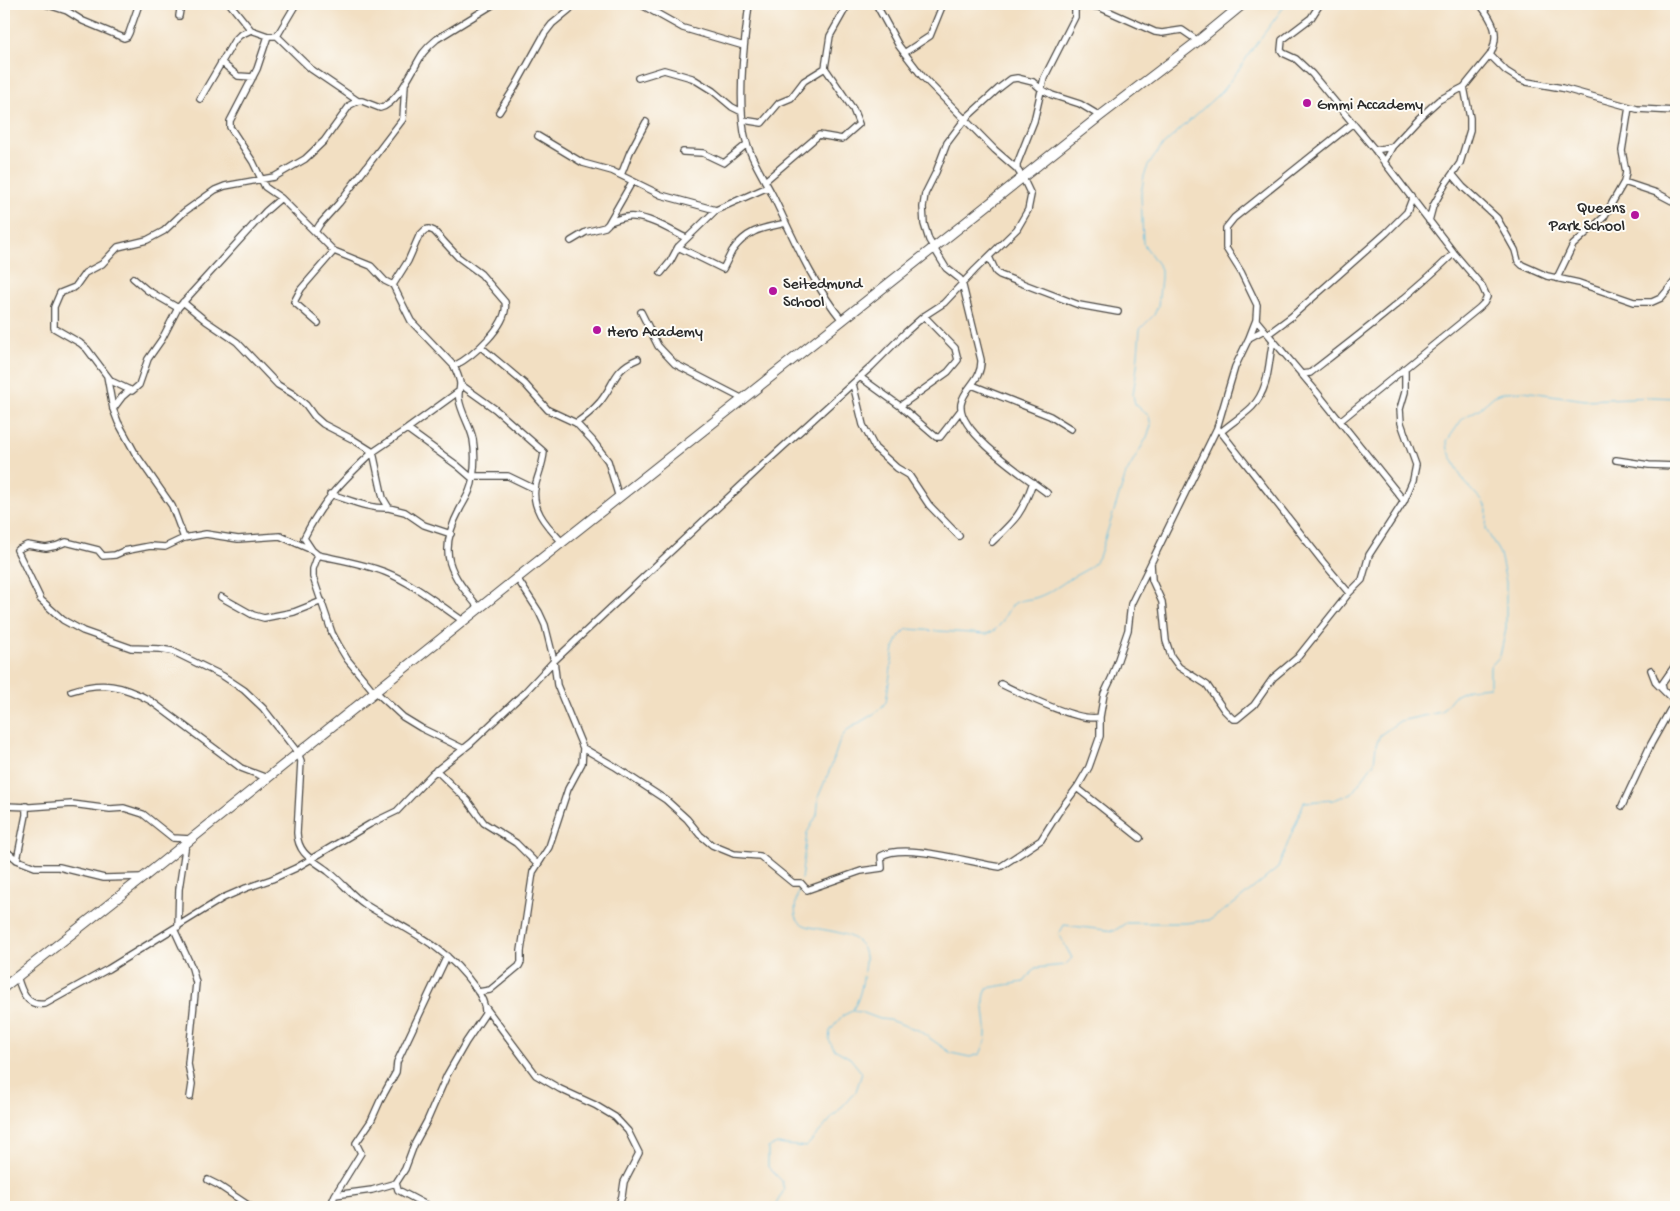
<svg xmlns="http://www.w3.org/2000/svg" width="1680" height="1211" font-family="'Gochi Hand',sans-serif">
<rect width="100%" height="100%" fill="#fdfcf7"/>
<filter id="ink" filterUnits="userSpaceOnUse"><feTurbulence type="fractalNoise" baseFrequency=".02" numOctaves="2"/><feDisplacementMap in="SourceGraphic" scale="10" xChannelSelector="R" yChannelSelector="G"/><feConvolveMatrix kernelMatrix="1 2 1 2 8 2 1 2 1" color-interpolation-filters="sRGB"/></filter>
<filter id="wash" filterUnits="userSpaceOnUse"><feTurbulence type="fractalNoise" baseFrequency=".0096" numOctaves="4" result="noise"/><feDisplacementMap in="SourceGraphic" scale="20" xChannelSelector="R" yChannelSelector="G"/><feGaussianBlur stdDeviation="1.12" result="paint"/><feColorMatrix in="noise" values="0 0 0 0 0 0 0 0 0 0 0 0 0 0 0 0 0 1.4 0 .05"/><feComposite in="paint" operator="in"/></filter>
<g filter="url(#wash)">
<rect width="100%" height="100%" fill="#f2dfc2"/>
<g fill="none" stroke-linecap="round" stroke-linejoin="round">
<path stroke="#65c0e3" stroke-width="1" d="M 801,880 L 807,833 L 817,815 L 819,795 L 831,767 L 840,740 L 847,730 L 872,715 L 880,709 L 886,702 L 894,648 L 899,637 L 907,629 L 987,634 C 990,632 995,631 997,628 C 1005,621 1006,609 1015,603 C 1022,599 1030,600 1038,597 C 1051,592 1056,588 1068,580 C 1080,572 1091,570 1099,557 L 1126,474 L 1147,437 L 1151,426 L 1149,416 L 1135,404 L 1133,395 L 1137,367 L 1140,329 L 1154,315 L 1158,306 L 1161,278 L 1161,269 L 1143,243 L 1141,194 L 1144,176 L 1148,166 L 1161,147 L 1222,91 L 1240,68 L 1251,51 L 1286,4
M 800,887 C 797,896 792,911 798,920 C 802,926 810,927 815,928 C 833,932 862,933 865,956 C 866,961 864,967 864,971 C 862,986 860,999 852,1011
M 740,1207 L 747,1205 L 775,1206 L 784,1190 L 782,1181 L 768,1167 L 768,1148 L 777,1144 L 806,1147 L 856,1091 L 862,1073 L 850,1058 L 834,1049 L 829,1040 L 830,1031 L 842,1016 L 852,1011 L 861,1012 L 880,1019 L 889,1020 L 918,1030 L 951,1053 L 970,1057 L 980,1054 C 983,1048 986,1042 986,1035 C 987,1019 980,1003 987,988 L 1024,982 L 1035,968 L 1065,965 L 1072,958 L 1059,934 L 1064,925 L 1114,931 L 1126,923 L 1186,923 L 1210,920 L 1235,903 L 1278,868 L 1304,802 L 1334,800 L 1352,793 L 1374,763 L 1376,745 L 1380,735 L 1400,721 L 1441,712 L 1454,696 L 1469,689 L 1490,687 L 1490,667 L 1500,656 L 1506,629 L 1506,582 L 1500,554 L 1486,529 L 1487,510 L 1483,502 L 1463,480 L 1448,450 L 1447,441 L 1463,418 L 1479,409 L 1494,396 L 1504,392 L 1524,391 L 1585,400 L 1652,397 L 1676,398"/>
</g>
</g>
<g filter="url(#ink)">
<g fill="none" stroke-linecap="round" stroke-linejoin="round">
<defs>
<path id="street" d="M 45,4 L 67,11 L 83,21 L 124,38 L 127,37 L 129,33 L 139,4
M 230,4 L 251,30
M 640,4 L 683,28 L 744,46
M 749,4 C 744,44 738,92 744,132 C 748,154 762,175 772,194 C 793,237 812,283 842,320
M 876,4 L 899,46 L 922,76 L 995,150 L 1017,169
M 1063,4 C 1077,9 1086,4 1099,7 L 1155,32 L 1162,33 L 1182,30 L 1198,41
M 1320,4 L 1311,18 L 1282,40 L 1281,50 L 1283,53 L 1296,59 L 1312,74 L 1375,150 L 1454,253 L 1482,286 L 1487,297 L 1484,303 L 1479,308 L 1340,421
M 1480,4 C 1493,21 1501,34 1490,55 L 1506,71 L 1517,78 L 1527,82 L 1562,88 L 1637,109 L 1676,111
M 179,16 L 181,4
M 268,36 L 257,69 L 230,121 L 230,127 L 253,162 L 265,187 L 281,198 L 334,251 L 371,266 L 385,281 L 393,285 L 411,321 L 454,366 C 472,357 510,324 505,302 L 481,274 L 458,257 L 434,231 L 429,229 L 425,230 L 419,236 L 408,261 L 393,285
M 277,36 L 311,69 L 358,101
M 904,53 L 930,36 L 943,4
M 221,62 L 238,76 L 253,77
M 638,78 L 664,70 L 692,78 L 713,91 L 732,107 L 742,112
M 200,99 L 234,41 L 240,35 L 251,30 L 268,36 L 277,36 L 296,4
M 499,112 L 515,87 L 545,33 L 552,24 L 569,10 L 574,4
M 743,120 L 762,123 L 779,103 L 791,98 L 804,81 L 825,68 L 830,36 L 848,4
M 538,136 L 583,163 L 612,171 L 661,195 L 716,210 L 768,187
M 1375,150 L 1392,147
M 683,152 L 703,153 L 724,163 L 747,144
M 1384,162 L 1392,147 L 1419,118 L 1439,100 L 1464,87 L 1490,55
M 621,175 L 630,152 L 646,122
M 1453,175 L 1463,187 L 1497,218 L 1515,250 L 1518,261 L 1522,265 L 1547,276 L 1579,283 L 1634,302 L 1652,302 L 1661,298 L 1676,280
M 765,181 L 819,135 L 842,139 L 859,124 L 853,109 L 825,68
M 1624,182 L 1657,193 L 1676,203
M 1429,221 L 1433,206 L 1446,183 L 1460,163 L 1470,130 L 1470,118 L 1464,87
M 610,222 C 618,219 626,216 634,217 C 652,218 671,231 686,238
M 315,232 L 320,224 L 339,203 L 403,119 L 405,84
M 571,241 L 586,232 L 605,227 L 608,224 L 632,182
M 678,247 L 723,269 C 726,263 729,257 732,251 C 747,230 762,228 786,223
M 989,257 L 996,272 L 1000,275 L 1079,305 L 1118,312
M 661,273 L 670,262 L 678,247 L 716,210
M 133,278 L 147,290 L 178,308 L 266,211 L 281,198
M 1557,278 L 1573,245 L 1604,217 L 1624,182 L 1626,172 L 1622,151 L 1629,107
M 183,302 L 206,321 L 237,342 L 278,385 L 293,394 L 306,405 L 314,416 L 323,424 L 354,440 L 373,452 C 342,481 323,500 304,538 L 312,550 L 280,536 L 238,539 L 206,534 L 184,538 L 165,547 L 150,546 L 124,551 L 115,555 L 103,556 L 98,550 L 66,542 L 56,546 L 46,548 L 27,545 L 17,550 L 41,600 L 63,620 L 83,631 L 131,648 L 160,649 L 172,651 L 223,676 L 244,690 L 263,708 L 298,753 L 301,761 L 297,833 C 298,855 314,860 329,872 C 342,882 352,896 366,905 C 408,931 444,944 474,986 C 480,994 486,1004 485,1014 L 466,1042 L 447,1075 L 427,1121 L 414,1145 L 405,1169 L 396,1183 L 398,1190 L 430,1207
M 178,308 L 162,339 L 148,359 L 139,385 L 132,391 L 111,381 L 87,349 L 80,343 L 54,328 L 54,307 L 60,293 L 75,287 L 85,273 L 102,264 L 118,247 L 147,240 L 164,231 L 184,212 L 215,190 L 225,186 L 274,177 L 305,159 L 324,141 L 350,105 L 358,101 L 362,101 L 380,108 C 399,103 413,68 423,53 C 427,48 432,43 437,39 L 494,4
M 641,312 L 658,346 L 675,364 L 743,399
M 318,323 L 294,302 L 301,289 L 334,251
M 1264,330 L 1249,338 L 1235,367 L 1217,428 L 1221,432 L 1323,562 L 1349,593 L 1362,580 L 1369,555 L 1404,501 L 1315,390 L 1256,320 L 1257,305 L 1241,272 L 1226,248 L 1226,228 L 1234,218 L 1353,123
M 1268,334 L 1291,317 L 1386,233 L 1407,212 L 1412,199
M 1249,338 L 1256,320
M 481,347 L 525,384 L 548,410 L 576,423 L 592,440 L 608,461 L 619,498
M 454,366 C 456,371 460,379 460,384 C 460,389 458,394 459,399 C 461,413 470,425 473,439 C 475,451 475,465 473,477 C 472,489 466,498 460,509 C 436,554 450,573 479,608
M 1301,374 L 1310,373 C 1359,335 1409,297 1454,253
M 107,376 L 113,409 L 118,422 L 135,453 L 172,506 L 184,538
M 860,377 L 900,406 L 936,437 L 940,437 L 961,410
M 460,384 L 495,409 L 544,452 C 543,464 539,472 536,483 C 529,508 547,526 562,542
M 853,384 L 863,425 L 875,448 L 897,468 L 909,475 L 929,505 L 959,536
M 972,385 L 1050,416 L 1071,429
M 458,392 L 407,429 L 458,466 L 473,479
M 900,406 L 948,372 L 958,360 L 955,348 L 924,316
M 113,409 L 122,397 L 130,390
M 576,423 C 585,417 593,410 600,402 C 615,384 613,369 638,359
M 1217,428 L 1151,563 L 1152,580 L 1162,602 L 1166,641 L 1171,656 L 1179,667 L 1207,685 L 1224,710 L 1233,719 L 1237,719 L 1254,705 L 1273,678 L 1298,657 L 1349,593
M 407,429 L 373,452 L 383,498 L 389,508 L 405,512 L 424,525 L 451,534
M 1221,432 C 1231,423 1243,416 1252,407 C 1270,388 1268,363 1273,340
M 1616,460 L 1649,465 L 1676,466
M 474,476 L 508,476 L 535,489
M 1047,493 C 1026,477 957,432 961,404 C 964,387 982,381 981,360 L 962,282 L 960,279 L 946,268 L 929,240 L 924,224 L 923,207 L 925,194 L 936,172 L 947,143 L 965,119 L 998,89 L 1011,79 L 1017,78 L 1033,82 L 1041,89 L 1052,95 L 1080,104 L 1100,116
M 330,494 C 350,500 368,509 389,508
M 1404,501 L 1413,480 L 1416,465 L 1401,423 L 1400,409 L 1405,392 L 1405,369
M 992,542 C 1016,519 1022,514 1033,482
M 312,550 L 318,555 C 340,560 364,564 385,572 C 413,583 438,604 463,621
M 318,555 L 313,569 L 313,577 L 332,633 L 338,644 L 347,659 L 375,693
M 517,578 L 539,612 L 545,625 L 554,661 L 763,465 L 871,367 L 906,332 L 924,316 L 944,303 L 975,270 L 1017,229 L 1028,210 L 1031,195 L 1023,178 L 1017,169 L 1017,164 L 1034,121 L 1044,78 L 1075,17 L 1075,4
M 221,597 L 253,615 L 264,618 L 294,612 L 322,601
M 554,661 L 557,685 L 583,748 L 614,766 L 666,800 L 687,819 L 700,835 L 712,845 L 734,854 L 760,856 L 793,883 L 801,883 L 807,890 L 861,871 L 882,868 L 881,856 C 906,842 971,863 1000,867 L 1041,840 L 1058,813 L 1078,786 L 1089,767 L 1100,736 L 1100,717 L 1104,694 L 1112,677 L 1128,630 L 1131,604 L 1151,563
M 1651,670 L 1656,683 L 1676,703
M 1001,684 C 1022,694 1079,723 1100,717
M 1663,689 L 1662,684 L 1676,664
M 71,691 C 103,681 122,685 151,701 L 241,768 L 267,778
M 376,692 L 403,717 L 421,728 L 464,749
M 436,770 L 467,800 L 484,823 L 516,843 L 537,864
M 1077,788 L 1140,838
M 4,806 L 30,807 L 72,804 L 110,809 L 124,808 L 143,814 L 173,838 L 190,839
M 1622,806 L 1651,744 L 1670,710 L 1676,708
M 4,849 L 17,860 L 35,867 L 59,867 L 104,878 L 143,877
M 17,860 L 26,815 L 26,806
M 178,927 L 179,889 L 186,843
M 174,929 L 192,968 L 196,983 L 188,1064 L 192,1084 L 190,1097
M 17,976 C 21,990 26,1007 45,1004 L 108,969 L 223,898 L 246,888 L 272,879 L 296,868 L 370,824 L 397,811 L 432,774 L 471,743 L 525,692 L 554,661
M 478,992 L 490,990 L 519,966 L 521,962 L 521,951 L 533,872 L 549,847 L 568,789 L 582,763 L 583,748
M 486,1008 L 536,1075 L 560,1089 L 595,1105 L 615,1117 L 628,1131 L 639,1153 L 624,1182 L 622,1196 L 618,1207
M 208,1180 L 218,1185 L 251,1207
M 335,1195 L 361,1153 L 356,1143 L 371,1121 L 380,1101 L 396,1072 L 397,1062 L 447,956
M 330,1207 L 335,1195 L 372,1190 L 396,1183"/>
<path id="secondary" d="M 4,987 L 145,876 L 517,578 L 1100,116 L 1198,41 L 1243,4"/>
</defs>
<use href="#street" stroke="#494642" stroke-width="8"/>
<use href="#secondary" stroke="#494642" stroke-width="11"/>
<use href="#street" stroke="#fff" stroke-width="5.5"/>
<use href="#secondary" stroke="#fff" stroke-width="9"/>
</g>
</g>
<g fill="#b5179e" stroke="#fdfcf7" stroke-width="2">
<circle cx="1307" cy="103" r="5"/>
<circle cx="1635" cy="215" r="5"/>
<circle cx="773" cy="291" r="5"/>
<circle cx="597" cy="330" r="5"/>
</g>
<g text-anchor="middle" stroke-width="4" stroke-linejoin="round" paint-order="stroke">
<g font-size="16" fill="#2b2b2b" stroke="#fdfcf7" text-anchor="start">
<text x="1317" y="109">Gmmi Accademy</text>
<text x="1625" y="212" text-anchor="end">Queens<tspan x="1625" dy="18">Park School</tspan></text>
<text x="783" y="288">Seitedmund<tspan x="783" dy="18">School</tspan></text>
<text x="607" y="336">Hero Academy</text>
</g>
</g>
<rect width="1680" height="1211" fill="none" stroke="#fdfcf7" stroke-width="20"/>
</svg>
